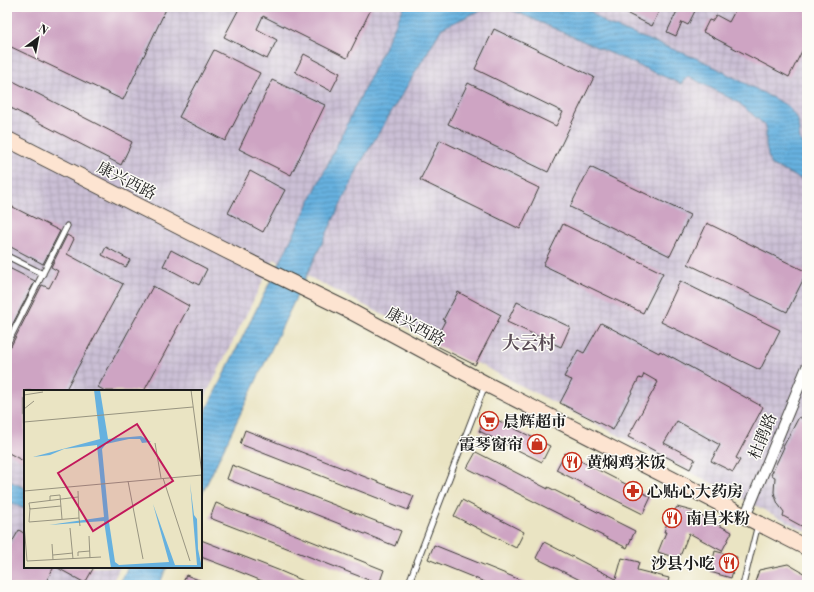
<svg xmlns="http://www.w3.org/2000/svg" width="814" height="592" font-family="'Libre Bodoni','Noto Serif SC',serif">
<defs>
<pattern id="industrial-grid" width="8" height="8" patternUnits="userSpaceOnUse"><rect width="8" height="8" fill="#cbbfd5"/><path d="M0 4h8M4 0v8" fill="none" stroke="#aea4b6"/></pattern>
<pattern id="water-rules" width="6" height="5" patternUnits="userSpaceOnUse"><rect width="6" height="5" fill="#66b1df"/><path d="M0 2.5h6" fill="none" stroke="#538fb4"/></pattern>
</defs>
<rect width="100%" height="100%" fill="#fdfcf7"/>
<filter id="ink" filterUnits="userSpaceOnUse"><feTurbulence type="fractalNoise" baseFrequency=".025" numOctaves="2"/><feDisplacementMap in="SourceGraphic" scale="8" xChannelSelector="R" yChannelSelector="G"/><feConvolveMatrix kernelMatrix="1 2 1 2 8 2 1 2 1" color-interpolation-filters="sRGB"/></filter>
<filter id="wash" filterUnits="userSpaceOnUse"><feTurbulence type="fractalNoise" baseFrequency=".012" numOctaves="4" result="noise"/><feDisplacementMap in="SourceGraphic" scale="16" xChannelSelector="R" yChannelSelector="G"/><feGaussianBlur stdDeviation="0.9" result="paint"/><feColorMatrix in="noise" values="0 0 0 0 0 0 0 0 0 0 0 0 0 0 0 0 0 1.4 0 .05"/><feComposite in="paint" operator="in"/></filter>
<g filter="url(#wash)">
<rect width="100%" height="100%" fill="#eae4c3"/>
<path fill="url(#industrial-grid)" d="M 7,7 L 807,7 L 807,532 L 274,259 L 201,405 L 201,391 L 25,391 L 25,567 L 120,567 L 111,585 L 7,585 Z"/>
<path fill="url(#water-rules)" stroke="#41667e" d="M 404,7 L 488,7 L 442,28 L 360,164 L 201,496 L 201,420 L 283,256 Z
M 505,7 L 585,7 L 607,24 L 701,60 L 788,106 L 798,120 L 800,141 L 807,147 L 807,182 L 770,164 L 766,146 L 766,126 L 739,103 L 688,76 L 681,84 Z
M 7,480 L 25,488 L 25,509 L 7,501 Z
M 128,567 L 167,567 L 159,585 L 119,585 Z"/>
<g id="blocks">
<path fill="#cea4c3" d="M 7,7 L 167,7 L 123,100 L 7,45 Z
M 240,7 L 372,7 L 347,58 L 263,16 L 257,29 L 277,40 L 267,59 L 224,37 Z
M 631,7 L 651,7 L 659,11 L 652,26 L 628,14 Z
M 679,7 L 697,7 L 688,25 L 682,22 L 676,36 L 667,32 Z
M 737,7 L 807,7 L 807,41 L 789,77 L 703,32 L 709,20 L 712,21 L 716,15 L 729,22 Z
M 494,29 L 594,77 L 548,172 L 448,124 L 468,83 L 556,126 L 563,112 L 475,69 Z
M 214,50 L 260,73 L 225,141 L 179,117 Z
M 304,54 L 340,73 L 331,91 L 295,72 Z
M 7,78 L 132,142 L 121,165 L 7,106 Z
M 272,80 L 325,105 L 291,175 L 239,149 Z
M 440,140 L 539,188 L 520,229 L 420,180 Z
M 590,167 L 690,215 L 670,256 L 570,207 Z
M 250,171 L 285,190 L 263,232 L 228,213 Z
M 7,204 L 60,231 L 43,264 L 7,245 Z
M 707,223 L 807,272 L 787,312 L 688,264 Z
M 563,224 L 663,273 L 643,313 L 543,265 Z
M 67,235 L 74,239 L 67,254 L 123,284 L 65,391 L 25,391 L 25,462 L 7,452 L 7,348 L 11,346 L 42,285 L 49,288 L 58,271 L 51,267 Z
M 106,247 L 130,260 L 126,267 L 102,255 Z
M 171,250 L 207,269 L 199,285 L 163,266 Z
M 7,267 L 35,281 L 7,335 Z
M 680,281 L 780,330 L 760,370 L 661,322 Z
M 153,286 L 189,306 L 175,332 L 176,332 L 144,391 L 105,391 L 98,387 Z
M 458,292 L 501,315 L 475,365 L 433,344 L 445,321 L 443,320 Z
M 517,302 L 570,327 L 561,347 L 507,322 Z
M 601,323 L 659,353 L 660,351 L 672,358 L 672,357 L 763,407 L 736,458 L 740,460 L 733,472 L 711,461 L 720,445 L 677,421 L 664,443 L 695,459 L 690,469 L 628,437 L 658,382 L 644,374 L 642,379 L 639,378 L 613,430 L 560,403 L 572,380 L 564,377 L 578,350 L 584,353 Z
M 487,415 L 550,446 L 542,462 L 479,431 Z
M 799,417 L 807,421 L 807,529 L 783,516 L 784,512 L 778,504 L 775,496 L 774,492 L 775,477 L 771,475 L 784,447 L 783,447 Z
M 245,430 L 414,496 L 408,510 L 240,444 Z
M 476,452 L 548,489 L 548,487 L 635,531 L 627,548 L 467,468 Z
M 565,453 L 651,497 L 643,514 L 556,470 Z
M 232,465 L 401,531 L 395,546 L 227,479 Z
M 462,500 L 524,532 L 516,548 L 454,516 Z
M 216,503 L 384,570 L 379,584 L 210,518 Z
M 677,507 L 692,511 L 732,532 L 722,551 L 689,533 L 679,559 L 658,552 L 666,532 L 664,532 L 668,520 Z
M 19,530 L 25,534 L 25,567 L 54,567 L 44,585 L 7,585 L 7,551 Z
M 201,540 L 278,570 L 313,585 L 272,585 L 230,568 L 201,557 Z
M 544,542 L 616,579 L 622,558 L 639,562 L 637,570 L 669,578 L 667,585 L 590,585 L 536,558 Z
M 434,545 L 511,576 L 531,585 L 492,585 L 428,559 Z
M 715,551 L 737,557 L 731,578 L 710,572 Z
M 788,564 L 807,575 L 807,585 L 754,585 L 759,570 Z
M 56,567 L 94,567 L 85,583 Z
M 186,575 L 209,584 L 209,585 L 182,585 Z"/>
</g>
</g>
<g filter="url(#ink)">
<use href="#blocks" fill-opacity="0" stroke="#3b3a35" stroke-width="1"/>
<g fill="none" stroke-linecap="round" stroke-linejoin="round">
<defs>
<path id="lane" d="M 7,256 L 43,274
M 7,344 L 67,226
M 408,585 L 485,385
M 743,585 L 758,524"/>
<path id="street" d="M 745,517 L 807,367"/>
<path id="secondary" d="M 7,139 L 227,251 L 348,310 L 486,384 L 807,548"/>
</defs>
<use href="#lane" stroke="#3b3a35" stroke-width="7"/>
<use href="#street" stroke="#3b3a35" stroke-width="12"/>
<use href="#secondary" stroke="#3b3a35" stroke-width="17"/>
<use href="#lane" stroke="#fff" stroke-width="5"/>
<use href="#street" stroke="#fff" stroke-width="10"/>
<use href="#secondary" stroke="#fde4d1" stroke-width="15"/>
</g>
</g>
<defs>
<symbol id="supermarket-ring" viewBox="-11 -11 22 22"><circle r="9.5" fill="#fdfcf7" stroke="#c8321e" stroke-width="1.5"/><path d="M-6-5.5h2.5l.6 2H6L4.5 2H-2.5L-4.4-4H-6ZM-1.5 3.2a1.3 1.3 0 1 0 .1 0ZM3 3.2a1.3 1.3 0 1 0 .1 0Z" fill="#c8321e"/></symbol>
<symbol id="shop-ring" viewBox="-11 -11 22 22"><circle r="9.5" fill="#fdfcf7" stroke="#c8321e" stroke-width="1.5"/><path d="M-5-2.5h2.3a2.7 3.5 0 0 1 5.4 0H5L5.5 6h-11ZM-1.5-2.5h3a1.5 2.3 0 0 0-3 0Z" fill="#c8321e"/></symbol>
<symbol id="restaurant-ring" viewBox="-11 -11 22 22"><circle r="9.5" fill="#fdfcf7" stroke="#c8321e" stroke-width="1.5"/><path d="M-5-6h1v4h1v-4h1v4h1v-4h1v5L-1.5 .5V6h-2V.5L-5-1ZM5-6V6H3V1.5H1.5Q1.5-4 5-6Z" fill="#c8321e"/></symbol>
<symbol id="pharmacy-ring" viewBox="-11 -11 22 22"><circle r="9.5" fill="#fdfcf7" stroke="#c8321e" stroke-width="1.5"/><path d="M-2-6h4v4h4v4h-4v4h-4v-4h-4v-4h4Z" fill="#c8321e"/></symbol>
</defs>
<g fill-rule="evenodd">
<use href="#supermarket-ring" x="478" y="410" width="22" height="22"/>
<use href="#shop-ring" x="526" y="433" width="22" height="22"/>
<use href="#restaurant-ring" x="561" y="451" width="22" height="22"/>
<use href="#pharmacy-ring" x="622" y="480" width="22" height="22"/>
<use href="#restaurant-ring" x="661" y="507" width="22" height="22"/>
<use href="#restaurant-ring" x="718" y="552" width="22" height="22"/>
</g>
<g text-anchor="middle" stroke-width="3" stroke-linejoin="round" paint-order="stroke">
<g font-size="16" fill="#1c1c1c" stroke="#fdfcf7">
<text transform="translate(127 180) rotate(27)" y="6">康兴西路</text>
<text transform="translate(416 326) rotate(28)" y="6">康兴西路</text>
<text transform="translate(762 436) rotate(-68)" y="6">杜鹃路</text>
</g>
<g font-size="16" font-weight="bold" fill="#1c1c1c" stroke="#fdfcf7" text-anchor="start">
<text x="503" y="427">晨辉超市</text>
<text x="523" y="450" text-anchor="end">霞琴窗帘</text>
<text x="586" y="468">黄焖鸡米饭</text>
<text x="647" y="497">心贴心大药房</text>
<text x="686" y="524">南昌米粉</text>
<text x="715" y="569" text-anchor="end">沙县小吃</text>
</g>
<g font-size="18" font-weight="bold" fill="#5a4c56" stroke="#fdfcf7">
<text x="529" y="349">大云村</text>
</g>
</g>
<g transform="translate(24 390)">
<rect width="178" height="178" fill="#eae4c3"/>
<path d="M 70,0 L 76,0 L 84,49 L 117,46 L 127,52 L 118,53 L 116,49 L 105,49 L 82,54 L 78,59 L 85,132 L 91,172 L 95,175 L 145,172 L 129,114 L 151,175 L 173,175 L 166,93 L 170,125 L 173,129 L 174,159 L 178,178 L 87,178 L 80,131 L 25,135 L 80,127 L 73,55 L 40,59 L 26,65 L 9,67 L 76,49 Z" fill="#66b1df"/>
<path fill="none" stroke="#989480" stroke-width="1" d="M 167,0 L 178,84M 0,5 L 19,2M 0,19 L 10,11M 0,32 L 169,17M 131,53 L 137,88M 139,88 L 166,171M 104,91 L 119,169M 0,101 L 178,85M 54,101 L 55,128M 26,110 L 26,106 L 36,105 L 38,129M 37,116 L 6,119 L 5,113 L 54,107M 6,118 L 5,132 L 55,128 L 56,136M 0,134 L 3,171 L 77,167M 46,138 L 49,169M 65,146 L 66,168M 28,154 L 29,170M 29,165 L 49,163M 54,166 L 54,162 L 66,161"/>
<path fill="#c2185b" fill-opacity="0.15" stroke="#c2185b" stroke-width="2" d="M 113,34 L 149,91 L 69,141 L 34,83 Z"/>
<rect width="178" height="178" fill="none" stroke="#1c1c1c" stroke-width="2"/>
</g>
<rect width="814" height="592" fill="none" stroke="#fdfcf7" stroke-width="24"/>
<g transform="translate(38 38) rotate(32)" stroke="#fdfcf7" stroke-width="3" paint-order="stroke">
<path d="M0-3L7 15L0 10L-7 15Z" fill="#1c1c1c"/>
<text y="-6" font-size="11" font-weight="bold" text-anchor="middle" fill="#1c1c1c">N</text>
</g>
</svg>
